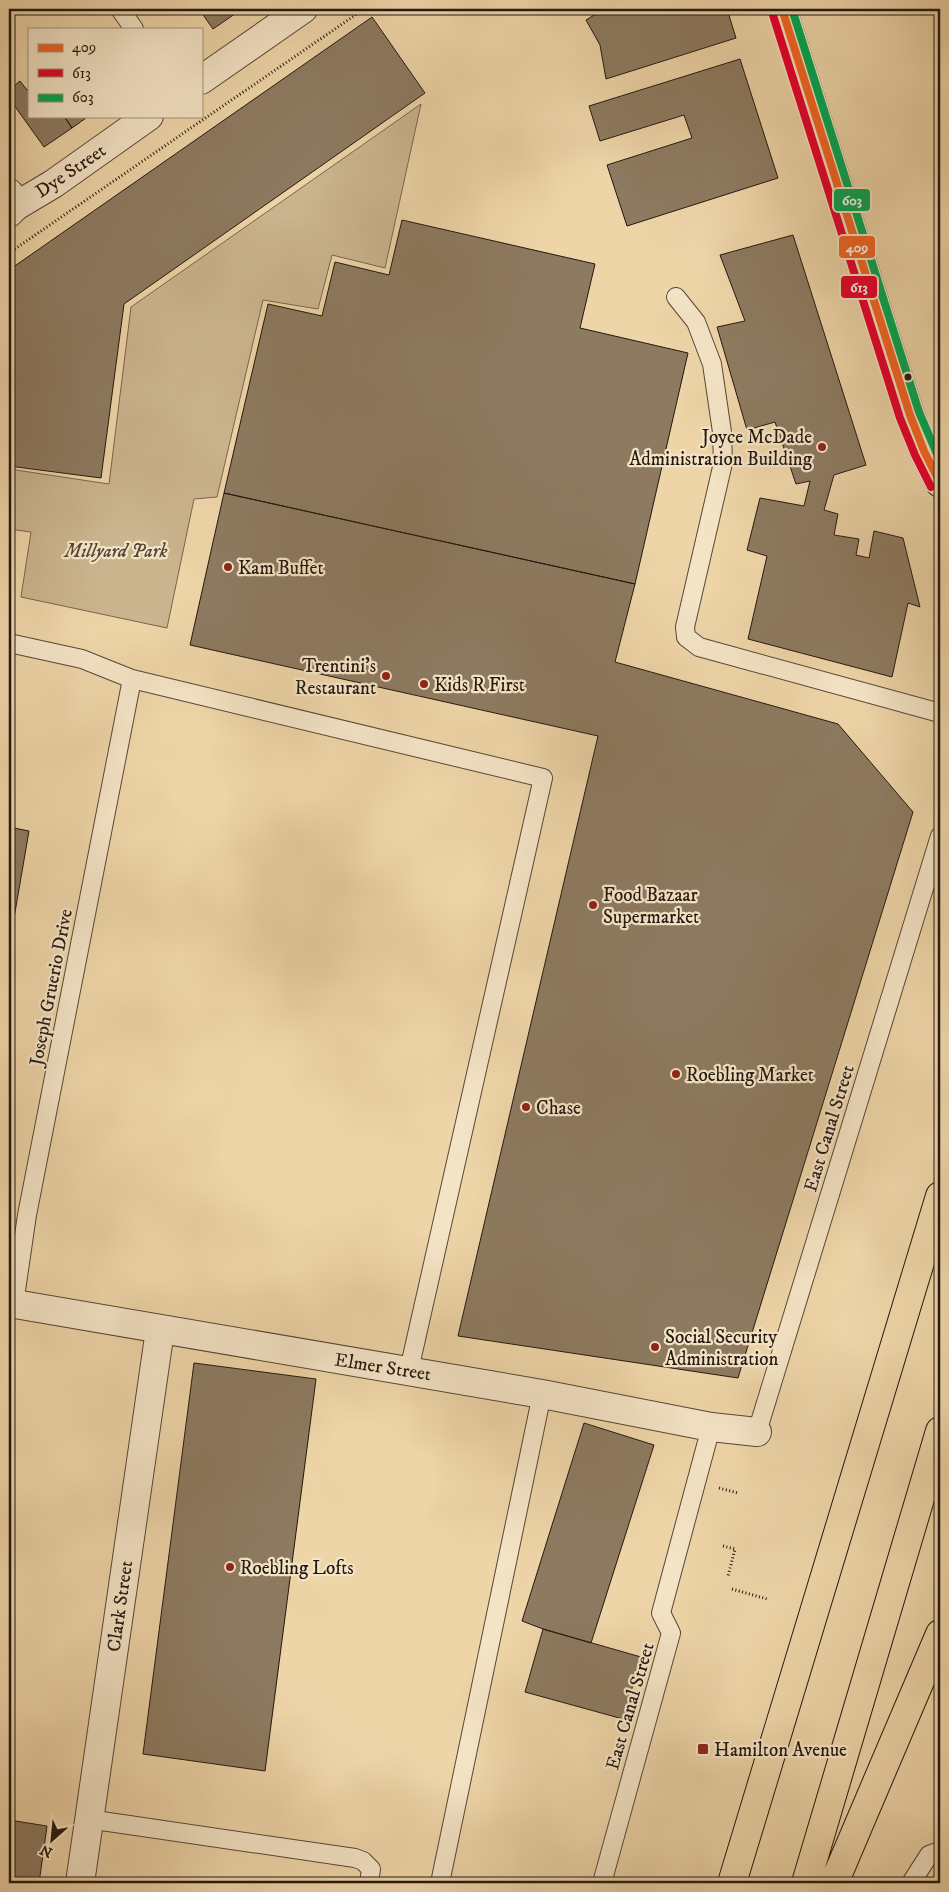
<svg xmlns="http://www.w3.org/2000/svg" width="949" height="1892" font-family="'IM FELL DW Pica',serif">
<rect width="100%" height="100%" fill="#eed5a8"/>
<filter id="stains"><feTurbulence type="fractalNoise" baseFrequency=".004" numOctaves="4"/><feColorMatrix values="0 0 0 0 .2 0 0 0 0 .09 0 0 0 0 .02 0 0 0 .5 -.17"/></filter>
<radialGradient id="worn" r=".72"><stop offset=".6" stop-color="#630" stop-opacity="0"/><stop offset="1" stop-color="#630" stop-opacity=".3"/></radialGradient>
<path fill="#cbb58e" stroke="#776650" d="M 421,104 L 385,268 L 332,255 L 318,309 L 263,300 L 217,497 L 194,499 L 167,628 L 21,597 L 31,532 L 9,529 L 9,469 L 109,484 L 131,307 Z"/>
<path fill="#8d7a60" stroke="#231811" d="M 199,9 L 242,9 L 213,29 Z
M 604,9 L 727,9 L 736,38 L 606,79 L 600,45 L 586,20 Z
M 372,17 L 425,93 L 124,304 L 101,478 L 9,466 L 9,270 Z
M 740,59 L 778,178 L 627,226 L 607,165 L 692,138 L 684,115 L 600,141 L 589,106 Z
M 20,81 L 27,90 L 29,89 L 29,116 L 64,116 L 72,128 L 44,147 L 9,98 L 9,90 Z
M 64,116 L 85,116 L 86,118 L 72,128 Z
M 402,220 L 595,264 L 580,328 L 688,353 L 635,584 L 224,493 L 268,304 L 322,316 L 335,262 L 389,275 Z
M 793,235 L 866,465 L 834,475 L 824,510 L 838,514 L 834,535 L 859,539 L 856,555 L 869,558 L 874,531 L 903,538 L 920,607 L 908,603 L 892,677 L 748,639 L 767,556 L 747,550 L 760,498 L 804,506 L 810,481 L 796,484 L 775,422 L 747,430 L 717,327 L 745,321 L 720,255 Z
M 224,493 L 635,584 L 615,662 L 838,724 L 913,812 L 738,1378 L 458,1336 L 598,736 L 190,645 Z
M 9,827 L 29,831 L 9,947 Z
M 194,1363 L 316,1379 L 265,1771 L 143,1754 Z
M 584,1423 L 654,1445 L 591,1643 L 543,1629 L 522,1621 Z
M 543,1629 L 641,1657 L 623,1719 L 525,1692 Z
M 9,1820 L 47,1826 L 39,1883 L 9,1883 Z"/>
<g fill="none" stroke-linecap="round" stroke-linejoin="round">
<defs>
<path id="service" d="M 120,9 L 134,29
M 676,297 L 696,322 L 712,364 L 722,432 L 723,463 L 685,627 L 686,637 L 699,647 L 940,713
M 9,643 L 82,659 L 132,679 L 543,778 L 409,1370
M 14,1304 L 27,1215 L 132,679
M 757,1432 L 940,836
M 88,1819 L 355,1858 L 363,1861 L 371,1869 L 369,1883
M 440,1883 L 542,1394
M 602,1883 L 671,1633 L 661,1613 L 711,1427
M 911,1883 L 929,1855 L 940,1851"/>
<path id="minor" d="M 201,80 L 303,9
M 16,206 L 53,184 L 149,116
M 9,1303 L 542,1394 L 711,1427 L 757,1432
M 80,1883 L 160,1330"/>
<path id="tertiary" d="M 9,193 L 16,206 L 9,213"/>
<path id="primary" d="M 782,9 L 910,415 L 924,451 L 940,483"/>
<path id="trunk" d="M 732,1883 L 940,1196
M 806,1883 L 940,1431
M 834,1883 L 940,1634"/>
</defs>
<use href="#service" stroke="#564737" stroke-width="20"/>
<use href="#minor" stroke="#564737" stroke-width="30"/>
<use href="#tertiary" stroke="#564737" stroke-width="30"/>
<use href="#primary" stroke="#231811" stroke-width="30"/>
<use href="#trunk" stroke="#231811" stroke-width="30"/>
<path stroke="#231811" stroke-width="3" stroke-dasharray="1 2.5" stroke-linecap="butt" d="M 9,253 L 364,9
M 719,1488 L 738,1493
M 723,1546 L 735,1549 L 728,1576
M 732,1589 L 767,1599"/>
<use href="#service" stroke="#f4e4c6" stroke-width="18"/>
<use href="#minor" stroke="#f4e4c6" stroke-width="28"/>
<use href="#tertiary" stroke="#f4e4c6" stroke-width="28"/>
<use href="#primary" stroke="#eed5a8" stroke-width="28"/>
<use href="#trunk" stroke="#eed5a8" stroke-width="28"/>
<defs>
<path id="bus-1" d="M 782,9 L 910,415 L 924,451 L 940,483"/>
<path id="bus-2" d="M 772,12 L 900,418 L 915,455 L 931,487"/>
<path id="bus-3" d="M 792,9 L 919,412 L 940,461"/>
</defs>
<use href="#bus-1" stroke="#f4e4c6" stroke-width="11"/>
<use href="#bus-2" stroke="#f4e4c6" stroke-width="11"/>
<use href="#bus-3" stroke="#f4e4c6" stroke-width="11"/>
<use href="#bus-1" stroke="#f26522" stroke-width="8"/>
<use href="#bus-2" stroke="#e4002b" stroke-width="8"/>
<use href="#bus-3" stroke="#00a651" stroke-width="8"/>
</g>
<circle fill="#231811" stroke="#f4e4c6" stroke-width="2" cx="908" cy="377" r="4.5"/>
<g fill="#8f2418" stroke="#f4e4c6" stroke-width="2">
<circle cx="822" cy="447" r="5"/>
<circle cx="228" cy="567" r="5"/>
<circle cx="386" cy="676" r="5"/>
<circle cx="424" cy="684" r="5"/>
<circle cx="593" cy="905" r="5"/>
<circle cx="676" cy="1074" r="5"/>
<circle cx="526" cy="1107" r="5"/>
<circle cx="655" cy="1347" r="5"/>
<circle cx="230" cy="1567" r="5"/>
<rect x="697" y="1743" width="12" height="12" rx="2.5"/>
</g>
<g text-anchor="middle" stroke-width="4.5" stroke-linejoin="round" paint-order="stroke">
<g font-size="19" fill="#231811" stroke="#f4e4c6">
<text transform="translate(70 170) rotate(-34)" y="7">Dye Street</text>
<text transform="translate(50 987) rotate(-79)" y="7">Joseph Gruerio Drive</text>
<text transform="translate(828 1128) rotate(-73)" y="7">East Canal Street</text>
<text transform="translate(383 1366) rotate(9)" y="7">Elmer Street</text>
<text transform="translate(119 1606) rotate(-82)" y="7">Clark Street</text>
<text transform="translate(629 1706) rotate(-74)" y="7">East Canal Street</text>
</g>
<g font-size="19" fill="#231811" stroke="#f4e4c6" text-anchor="start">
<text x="812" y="443" text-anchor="end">Joyce McDade<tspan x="812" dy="22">Administration Building</tspan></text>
<text x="238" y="574">Kam Buffet</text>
<text x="376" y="672" text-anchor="end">Trentini's<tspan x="376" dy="22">Restaurant</tspan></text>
<text x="434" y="691">Kids R First</text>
<text x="603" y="901">Food Bazaar<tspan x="603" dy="22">Supermarket</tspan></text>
<text x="686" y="1081">Roebling Market</text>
<text x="536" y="1114">Chase</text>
<text x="665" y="1343">Social Security<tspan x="665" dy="22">Administration</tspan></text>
<text x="240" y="1574">Roebling Lofts</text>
<text x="714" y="1756">Hamilton Avenue</text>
</g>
<g font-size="19" font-style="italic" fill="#554736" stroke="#f4e4c6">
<text x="116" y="557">Millyard Park</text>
</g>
</g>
<g stroke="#f4e4c6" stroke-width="2">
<rect x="833" y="188" width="38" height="24" rx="5" fill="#00a651"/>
<rect x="838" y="235" width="38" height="24" rx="5" fill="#f26522"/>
<rect x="840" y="275" width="38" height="24" rx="5" fill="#e4002b"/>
</g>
<g font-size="14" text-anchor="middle" font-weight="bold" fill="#fff">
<text x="852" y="205">603</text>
<text x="857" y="252">409</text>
<text x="859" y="292">613</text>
</g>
<rect width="949" height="1892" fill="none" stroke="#eed5a8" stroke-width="30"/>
<rect x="10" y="10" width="929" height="1872" fill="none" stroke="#231811" stroke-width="2.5"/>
<rect x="15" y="15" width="919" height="1862" fill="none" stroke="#231811"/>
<rect x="28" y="28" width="175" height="90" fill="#f4e4c6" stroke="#a0927e"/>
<rect x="38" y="44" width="25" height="8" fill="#f26522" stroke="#a0927e"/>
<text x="72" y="52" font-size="15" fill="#231811">409</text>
<rect x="38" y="69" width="25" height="8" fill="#e4002b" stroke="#a0927e"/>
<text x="72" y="78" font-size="15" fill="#231811">613</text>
<rect x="38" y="94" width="25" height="8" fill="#00a651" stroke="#a0927e"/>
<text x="72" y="102" font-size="15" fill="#231811">603</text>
<g transform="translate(52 1840) rotate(207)" stroke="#f4e4c6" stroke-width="4" paint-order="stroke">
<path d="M0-4L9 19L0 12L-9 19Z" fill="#231811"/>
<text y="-8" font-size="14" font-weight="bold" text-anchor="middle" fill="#231811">N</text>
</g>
<rect width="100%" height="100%" filter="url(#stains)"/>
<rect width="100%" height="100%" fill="url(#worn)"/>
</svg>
